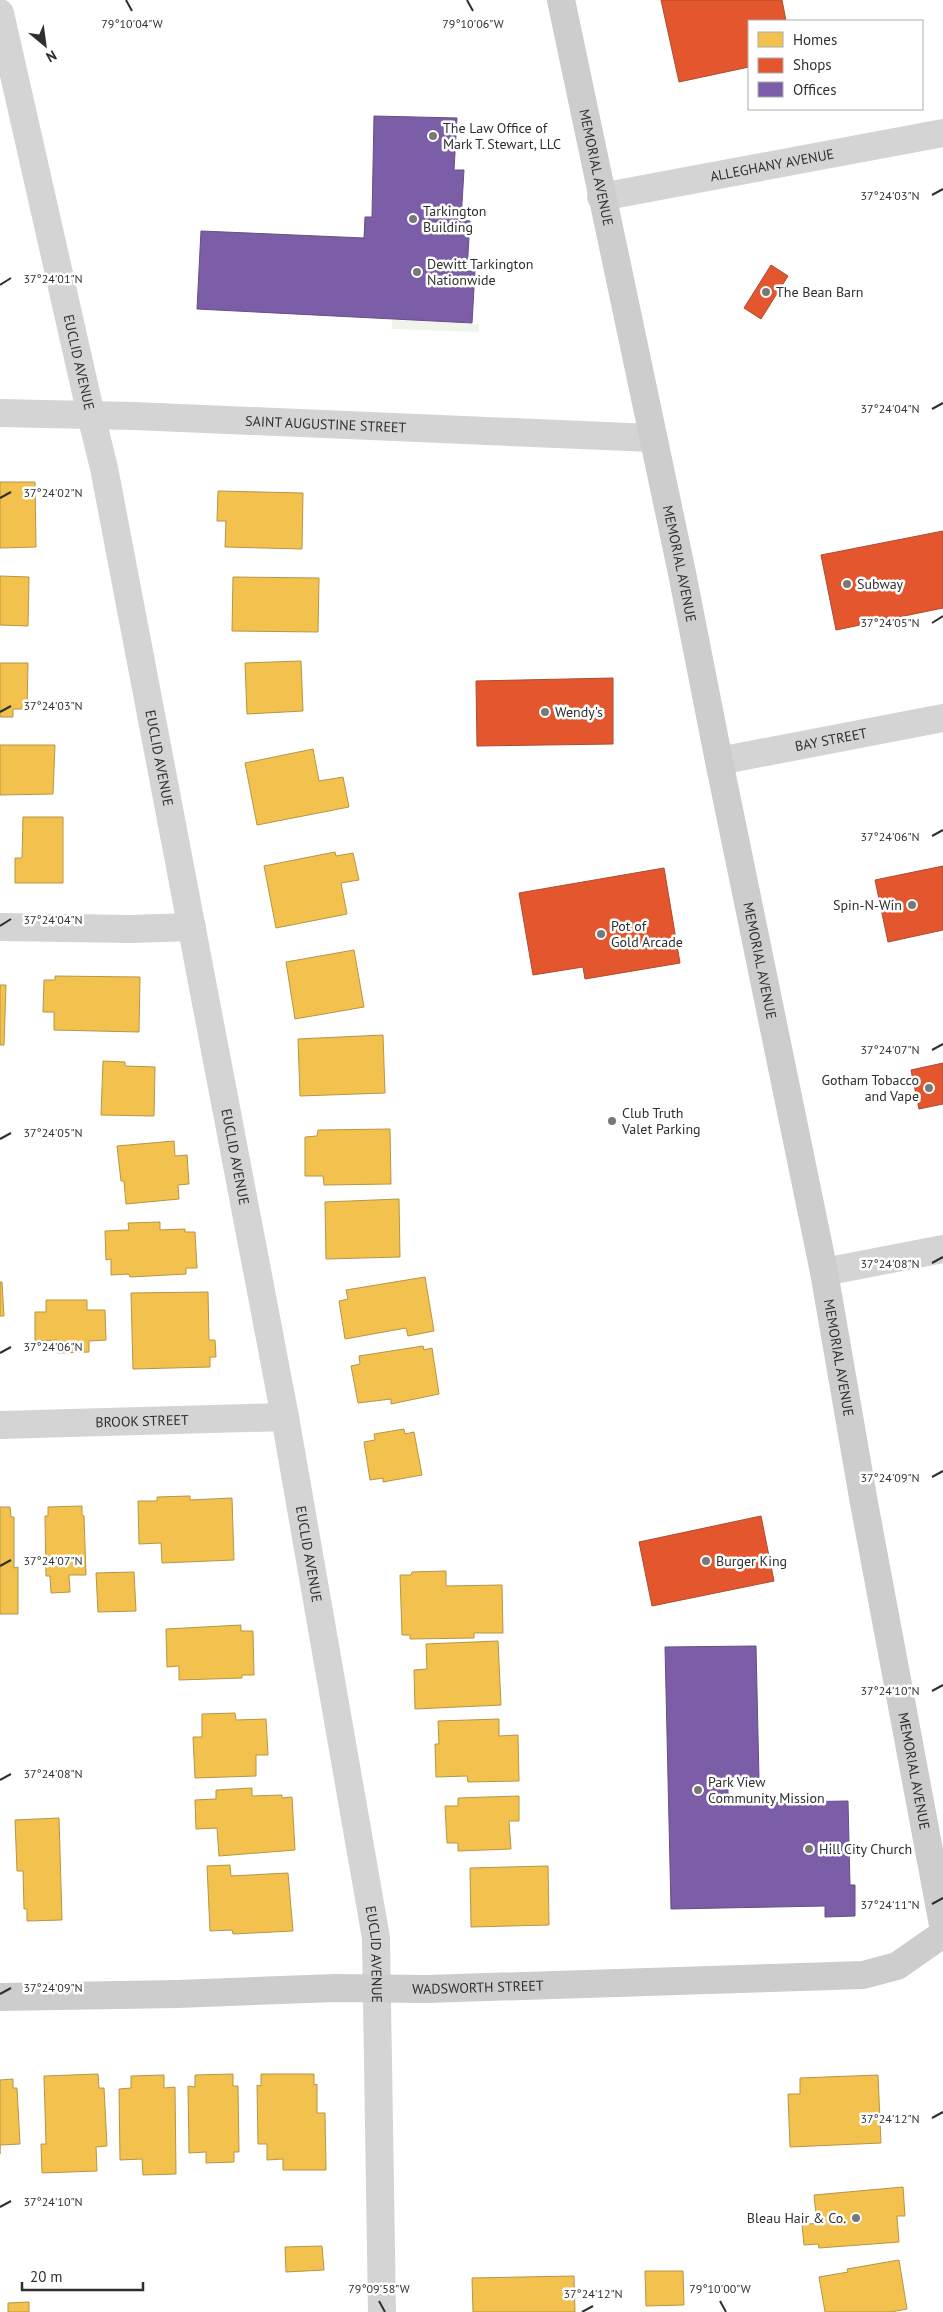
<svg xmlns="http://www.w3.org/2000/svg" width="943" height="2312" font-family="'PT Sans',sans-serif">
<rect width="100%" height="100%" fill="#fff"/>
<path fill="#f0f5ec" d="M 392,320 L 479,324 L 479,332 L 392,329 Z"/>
<path fill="#f2c14e" stroke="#b89545" d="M 0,482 L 35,482 L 36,547 L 0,548 Z
M 218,491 L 303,493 L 302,549 L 225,547 L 226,521 L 217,521 Z
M 0,576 L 29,577 L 28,626 L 0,625 Z
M 233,577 L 319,578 L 318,632 L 232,631 Z
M 301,661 L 303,711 L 247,714 L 245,663 Z
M 0,663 L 28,663 L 27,709 L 13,709 L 13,717 L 0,717 Z
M 0,745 L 55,745 L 53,794 L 0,795 Z
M 313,749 L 319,781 L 343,777 L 349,807 L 257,825 L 245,763 Z
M 23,817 L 63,817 L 63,883 L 15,883 L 15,858 L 22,858 Z
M 335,852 L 336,856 L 353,853 L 359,880 L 341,883 L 347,914 L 276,928 L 264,866 Z
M 354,950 L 364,1007 L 295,1019 L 286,962 Z
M 55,976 L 140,977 L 139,1032 L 54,1030 L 54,1012 L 43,1012 L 44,980 L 55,980 Z
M 0,985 L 6,985 L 4,1045 L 0,1045 Z
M 383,1035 L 385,1093 L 300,1096 L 298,1039 Z
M 103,1061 L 125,1062 L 125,1066 L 155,1067 L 154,1116 L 101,1115 Z
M 390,1129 L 391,1184 L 324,1185 L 323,1176 L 305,1176 L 305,1137 L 317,1136 L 318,1130 Z
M 174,1141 L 175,1156 L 187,1155 L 189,1184 L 178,1185 L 179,1199 L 126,1204 L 124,1181 L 121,1181 L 117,1146 Z
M 399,1199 L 400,1257 L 326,1259 L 325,1202 Z
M 160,1222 L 160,1230 L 185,1229 L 185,1232 L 195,1232 L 197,1268 L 186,1268 L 186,1274 L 130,1277 L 129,1274 L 111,1275 L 111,1259 L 106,1260 L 105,1231 L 129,1230 L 128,1223 Z
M 425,1277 L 434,1331 L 408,1336 L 406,1328 L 345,1339 L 339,1301 L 348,1299 L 346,1290 Z
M 0,1282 L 2,1282 L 4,1316 L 0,1316 Z
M 208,1292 L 209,1340 L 215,1340 L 216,1357 L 210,1357 L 210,1367 L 133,1369 L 131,1293 Z
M 46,1300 L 87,1300 L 87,1310 L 105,1310 L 106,1340 L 89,1341 L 89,1352 L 58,1353 L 57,1340 L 35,1341 L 35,1312 L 46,1312 Z
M 423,1346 L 424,1350 L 432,1348 L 439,1394 L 391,1404 L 391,1399 L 358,1403 L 351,1366 L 360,1364 L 359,1356 Z
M 404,1429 L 405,1434 L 414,1432 L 422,1475 L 383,1482 L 383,1478 L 370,1480 L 364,1442 L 375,1440 L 374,1434 Z
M 190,1496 L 190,1500 L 232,1498 L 234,1560 L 162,1563 L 161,1543 L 139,1544 L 138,1501 L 157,1501 L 157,1497 Z
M 82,1506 L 82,1515 L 84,1516 L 86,1575 L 69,1575 L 70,1592 L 51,1593 L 50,1576 L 46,1576 L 45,1516 L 48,1516 L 48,1507 Z
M 0,1507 L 10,1507 L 11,1517 L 14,1517 L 14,1568 L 18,1567 L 18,1614 L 0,1614 Z
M 446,1571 L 446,1586 L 502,1585 L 503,1633 L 474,1633 L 474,1638 L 410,1639 L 410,1635 L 402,1635 L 400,1575 L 411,1575 L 412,1572 Z
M 134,1572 L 136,1611 L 98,1612 L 96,1573 Z
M 241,1625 L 241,1631 L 253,1631 L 254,1675 L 242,1675 L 242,1678 L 179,1680 L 179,1666 L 167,1667 L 166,1629 Z
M 498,1641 L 501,1705 L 415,1709 L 414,1670 L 427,1669 L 426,1644 Z
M 235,1713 L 236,1720 L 266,1719 L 268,1755 L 256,1755 L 256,1776 L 195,1778 L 193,1737 L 202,1737 L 202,1714 Z
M 499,1719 L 499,1736 L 518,1735 L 519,1781 L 468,1782 L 467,1776 L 436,1777 L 435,1744 L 439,1744 L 438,1721 Z
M 252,1788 L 252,1796 L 282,1795 L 282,1798 L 292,1797 L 295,1850 L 219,1856 L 217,1828 L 196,1829 L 195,1800 L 216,1799 L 216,1790 Z
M 519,1796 L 519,1821 L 509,1821 L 511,1849 L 458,1851 L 458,1843 L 447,1843 L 445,1806 L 458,1806 L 458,1798 Z
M 59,1818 L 62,1920 L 27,1921 L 27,1909 L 24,1909 L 23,1871 L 17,1871 L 15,1820 Z
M 230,1865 L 231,1876 L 288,1873 L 293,1931 L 233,1934 L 232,1930 L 210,1931 L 207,1866 Z
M 548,1866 L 549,1925 L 471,1927 L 470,1868 Z
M 98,2074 L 99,2088 L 104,2088 L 107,2146 L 96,2147 L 97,2171 L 42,2173 L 41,2144 L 46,2144 L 44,2076 Z
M 233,2074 L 233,2086 L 238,2086 L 239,2152 L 234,2152 L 234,2162 L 206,2163 L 206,2152 L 189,2153 L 188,2086 L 195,2087 L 195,2075 Z
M 261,2074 L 314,2074 L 314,2085 L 317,2084 L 317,2113 L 325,2113 L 326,2170 L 283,2170 L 283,2159 L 267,2160 L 267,2144 L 258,2144 L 257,2085 L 261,2086 Z
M 164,2075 L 164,2088 L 175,2087 L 176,2174 L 143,2175 L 142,2159 L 120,2160 L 119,2089 L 131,2088 L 131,2076 Z
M 878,2075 L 881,2143 L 790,2147 L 788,2094 L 800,2094 L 800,2078 Z
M 13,2079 L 13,2088 L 17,2088 L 20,2144 L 0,2145 L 0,2154 L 0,2080 Z
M 903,2187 L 905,2216 L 897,2216 L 899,2242 L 819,2248 L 818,2244 L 804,2245 L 802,2225 L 817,2223 L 814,2195 Z
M 322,2246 L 324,2270 L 286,2272 L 285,2247 Z
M 899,2260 L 907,2309 L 891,2312 L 825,2312 L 819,2277 L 848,2272 L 847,2269 Z
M 645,2271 L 683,2271 L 684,2305 L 646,2306 Z
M 574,2276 L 575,2312 L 473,2312 L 472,2278 Z
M 29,2302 L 29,2312 L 8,2312 L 8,2303 Z"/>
<path fill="#e4572e" stroke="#ae4b2e" d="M 661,0 L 782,0 L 786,21 L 749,21 L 749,67 L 679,82 Z
M 771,265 L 788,276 L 761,319 L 744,308 Z
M 943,531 L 943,608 L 836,630 L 821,555 Z
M 613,678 L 613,744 L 477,746 L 476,681 Z
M 943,866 L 943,930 L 888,942 L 875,880 Z
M 664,868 L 680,963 L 585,979 L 583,967 L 533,975 L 519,893 Z
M 943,1063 L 943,1104 L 919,1109 L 911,1070 Z
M 761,1516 L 774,1581 L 652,1606 L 639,1542 Z"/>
<path fill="#7b5ea7" stroke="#645083" d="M 374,116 L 457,118 L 454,170 L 464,170 L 461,220 L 470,221 L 467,271 L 475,271 L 472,323 L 197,309 L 201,231 L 364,238 L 365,217 L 372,217 Z
M 756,1646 L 759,1779 L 728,1779 L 728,1803 L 848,1801 L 850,1885 L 855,1885 L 855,1916 L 825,1917 L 825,1906 L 671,1909 L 665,1647 Z"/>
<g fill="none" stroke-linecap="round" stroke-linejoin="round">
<g stroke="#d4d4d4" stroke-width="28">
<path id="s1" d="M 0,13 L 91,415 L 104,468 L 285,1417 L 376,1938 L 382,2312"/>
<path id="s2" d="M 601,197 L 943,133"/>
<path id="s3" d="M 0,413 L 134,416 L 652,438"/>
<path id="s4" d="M 719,761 L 943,718"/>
<path d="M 0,927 L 130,929 L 192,927"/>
<path d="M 824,1272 L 943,1249"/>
<path id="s5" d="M 0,1425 L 285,1417"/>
</g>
<g stroke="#cdcdcd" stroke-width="28">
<path id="s6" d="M 561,0 L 682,573 L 719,761 L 824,1272 L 864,1503 L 943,1925"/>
<path id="s7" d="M 0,1997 L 177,1994 L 335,1988 L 427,1989 L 863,1975 L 897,1966 L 943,1934"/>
</g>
</g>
<path fill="none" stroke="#2f2f2f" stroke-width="2" d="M 126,0 L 132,11M 467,0 L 473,11M 932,195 L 943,189M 0,285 L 11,278M 932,409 L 943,403M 0,498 L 11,492M 932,623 L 943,616M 0,712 L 11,706M 932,836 L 943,830M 0,926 L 11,919M 932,1050 L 943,1044M 0,1139 L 11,1133M 932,1263 L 943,1257M 0,1353 L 11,1347M 932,1477 L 943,1471M 0,1566 L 11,1560M 932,1691 L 943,1685M 0,1780 L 11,1774M 932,1904 L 943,1898M 0,1994 L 11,1988M 932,2118 L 943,2112M 0,2207 L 11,2201M 379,2301 L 385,2312M 720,2301 L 726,2312M 582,2312 L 593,2306"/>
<g fill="#787878" stroke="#fff" stroke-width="2">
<circle cx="433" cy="136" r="5"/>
<circle cx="413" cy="219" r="5"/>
<circle cx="417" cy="272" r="5"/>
<circle cx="766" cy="292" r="5"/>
<circle cx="847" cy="584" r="5"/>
<circle cx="545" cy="712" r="5"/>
<circle cx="912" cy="905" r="5"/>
<circle cx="601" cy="934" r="5"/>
<circle cx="929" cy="1088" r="5"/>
<circle cx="612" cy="1121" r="5"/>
<circle cx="706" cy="1561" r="5"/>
<circle cx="698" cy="1790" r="5"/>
<circle cx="809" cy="1849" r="5"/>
<circle cx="856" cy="2218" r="5"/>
</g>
<g text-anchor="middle" stroke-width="5" stroke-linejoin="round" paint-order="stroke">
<g font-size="14" fill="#2f2f2f" stroke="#fff" text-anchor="start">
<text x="443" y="133">The Law Office of<tspan x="443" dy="16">Mark T. Stewart, LLC</tspan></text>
<text x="423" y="216">Tarkington<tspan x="423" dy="16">Building</tspan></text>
<text x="427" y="269">Dewitt Tarkington<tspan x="427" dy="16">Nationwide</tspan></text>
<text x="776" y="297">The Bean Barn</text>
<text x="857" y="589">Subway</text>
<text x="555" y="717">Wendy's</text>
<text x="902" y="910" text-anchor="end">Spin-N-Win</text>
<text x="611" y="931">Pot of<tspan x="611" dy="16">Gold Arcade</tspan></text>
<text x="919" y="1085" text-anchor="end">Gotham Tobacco<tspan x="919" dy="16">and Vape</tspan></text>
<text x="622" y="1118">Club Truth<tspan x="622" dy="16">Valet Parking</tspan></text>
<text x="716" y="1566">Burger King</text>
<text x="708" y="1787">Park View<tspan x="708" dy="16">Community Mission</tspan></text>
<text x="819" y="1854">Hill City Church</text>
<text x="846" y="2223" text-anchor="end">Bleau Hair &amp; Co.</text>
</g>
<g font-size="14" fill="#2f2f2f" stroke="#fff">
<text dy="5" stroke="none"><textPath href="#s2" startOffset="174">ALLEGHANY AVENUE</textPath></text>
<text dy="5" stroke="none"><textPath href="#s6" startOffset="171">MEMORIAL AVENUE</textPath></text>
<text dy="5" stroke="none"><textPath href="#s1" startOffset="358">EUCLID AVENUE</textPath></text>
<text dy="5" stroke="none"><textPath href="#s3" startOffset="326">SAINT AUGUSTINE STREET</textPath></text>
<text dy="5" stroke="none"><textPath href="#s6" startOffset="576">MEMORIAL AVENUE</textPath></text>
<text dy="5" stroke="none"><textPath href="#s4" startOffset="114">BAY STREET</textPath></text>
<text dy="5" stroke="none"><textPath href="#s1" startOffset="762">EUCLID AVENUE</textPath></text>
<text dy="5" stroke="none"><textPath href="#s6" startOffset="981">MEMORIAL AVENUE</textPath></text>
<text dy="5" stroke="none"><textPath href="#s1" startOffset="1168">EUCLID AVENUE</textPath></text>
<text dy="5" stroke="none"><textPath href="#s6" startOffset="1386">MEMORIAL AVENUE</textPath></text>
<text dy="5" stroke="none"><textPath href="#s5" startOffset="142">BROOK STREET</textPath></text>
<text dy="5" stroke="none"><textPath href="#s1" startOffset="1572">EUCLID AVENUE</textPath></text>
<text dy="5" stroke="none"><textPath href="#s6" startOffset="1806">MEMORIAL AVENUE</textPath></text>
<text dy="5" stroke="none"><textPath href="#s1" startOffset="1978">EUCLID AVENUE</textPath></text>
<text dy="5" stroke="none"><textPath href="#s7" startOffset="478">WADSWORTH STREET</textPath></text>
</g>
</g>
<g font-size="12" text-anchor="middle" fill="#2f2f2f" stroke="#fff" stroke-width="5" stroke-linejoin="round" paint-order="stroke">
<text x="132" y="28">79°10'04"W</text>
<text x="473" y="28">79°10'06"W</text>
<text x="890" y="200">37°24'03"N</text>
<text x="53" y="283">37°24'01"N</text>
<text x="890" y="413">37°24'04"N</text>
<text x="53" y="497">37°24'02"N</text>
<text x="890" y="627">37°24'05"N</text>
<text x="53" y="710">37°24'03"N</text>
<text x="890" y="841">37°24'06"N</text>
<text x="53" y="924">37°24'04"N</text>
<text x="890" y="1054">37°24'07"N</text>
<text x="53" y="1137">37°24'05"N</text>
<text x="890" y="1268">37°24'08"N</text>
<text x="53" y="1351">37°24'06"N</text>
<text x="890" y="1482">37°24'09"N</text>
<text x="53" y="1565">37°24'07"N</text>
<text x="890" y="1695">37°24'10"N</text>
<text x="53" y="1778">37°24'08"N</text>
<text x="890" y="1909">37°24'11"N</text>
<text x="53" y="1992">37°24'09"N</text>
<text x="890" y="2123">37°24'12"N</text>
<text x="53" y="2206">37°24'10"N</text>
<text x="379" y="2293">79°09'58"W</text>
<text x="720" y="2293">79°10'00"W</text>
<text x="593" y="2298">37°24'12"N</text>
</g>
<rect x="748" y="20" width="175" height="90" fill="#ffffff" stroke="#acacac"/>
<rect x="758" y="32" width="25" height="15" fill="#f2c14e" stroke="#acacac"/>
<text x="793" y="45" font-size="15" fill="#2f2f2f">Homes</text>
<rect x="758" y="58" width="25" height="15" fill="#e4572e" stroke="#acacac"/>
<text x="793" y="70" font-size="15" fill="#2f2f2f">Shops</text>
<rect x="758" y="82" width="25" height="15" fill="#7b5ea7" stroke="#acacac"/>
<text x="793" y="95" font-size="15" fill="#2f2f2f">Offices</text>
<g transform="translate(45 45) rotate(151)" stroke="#ffffff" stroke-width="4" paint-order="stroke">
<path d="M0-4L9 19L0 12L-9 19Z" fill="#2f2f2f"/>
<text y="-8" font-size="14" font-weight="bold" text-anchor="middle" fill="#2f2f2f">N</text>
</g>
<path d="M22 2282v8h121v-8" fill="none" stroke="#2f2f2f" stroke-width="2.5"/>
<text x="30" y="2282" font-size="15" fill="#2f2f2f" stroke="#ffffff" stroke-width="4" paint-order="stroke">20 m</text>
</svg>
